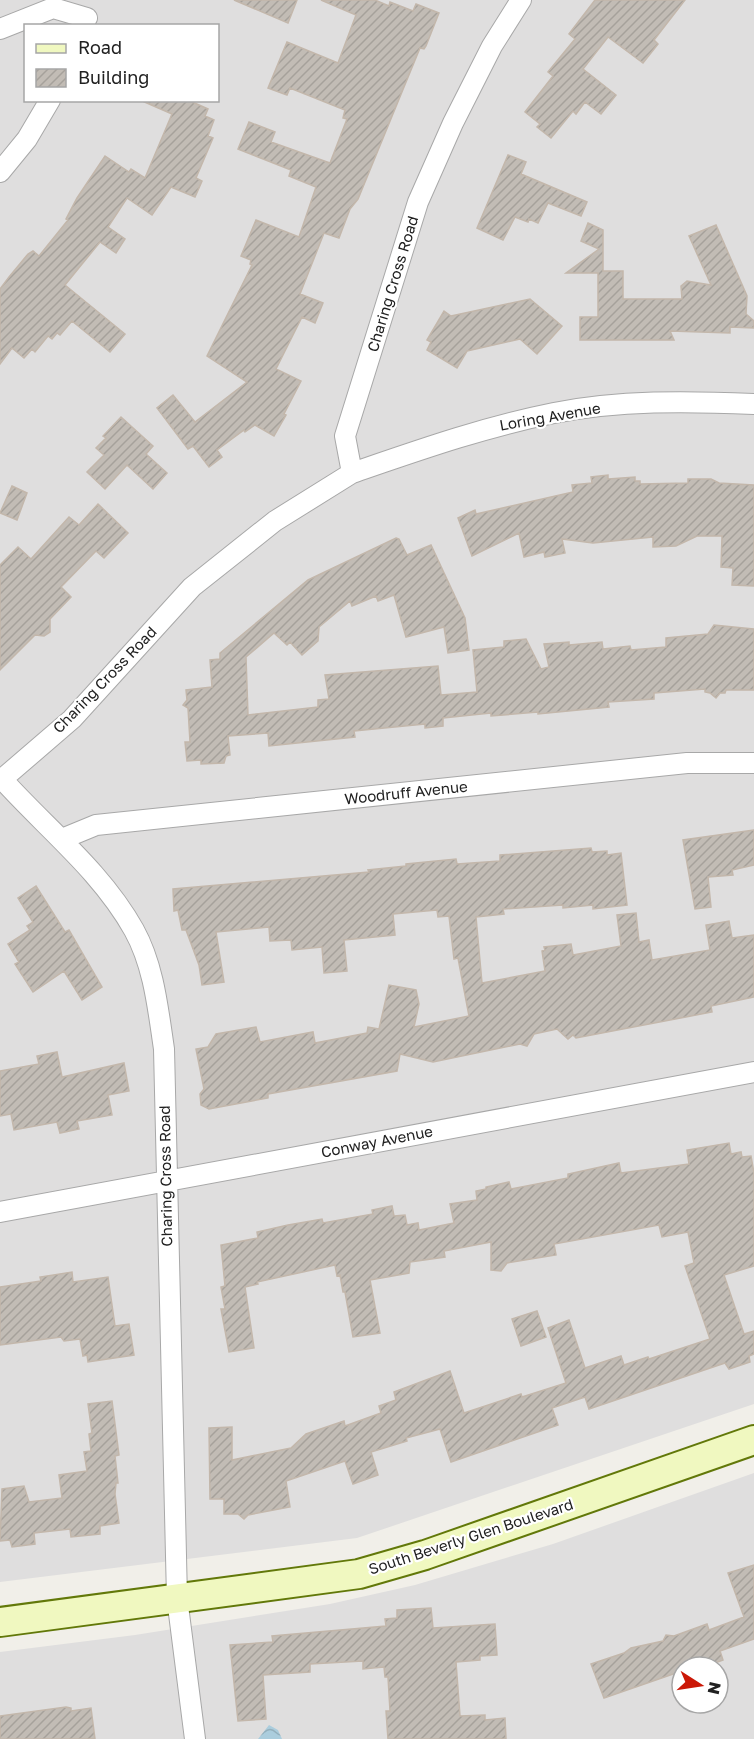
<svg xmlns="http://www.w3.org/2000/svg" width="754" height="1739" font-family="'Golos Text',sans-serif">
<defs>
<pattern id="water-waves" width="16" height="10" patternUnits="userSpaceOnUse" patternTransform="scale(1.5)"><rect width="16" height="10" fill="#abcddd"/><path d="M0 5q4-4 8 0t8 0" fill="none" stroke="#93b0bd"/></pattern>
<pattern id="building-hatch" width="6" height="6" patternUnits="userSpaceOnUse" patternTransform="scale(1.5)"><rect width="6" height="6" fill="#c2bcb5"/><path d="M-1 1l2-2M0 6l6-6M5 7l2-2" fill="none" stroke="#a6a19b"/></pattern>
</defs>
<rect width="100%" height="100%" fill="#f1efe9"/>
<path fill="#dfdede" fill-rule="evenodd" d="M 0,0 L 754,0 L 754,1404 L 357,1538 L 0,1582 ZM 26,26 L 218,26 L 218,100 L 26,100 Z
M 754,1473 L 754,1739 L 0,1739 L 0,1652 L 135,1635 L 330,1604 L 415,1585 L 553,1544 ZM 682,1667 L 718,1667 L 718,1703 L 682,1703 Z"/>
<path fill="url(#water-waves)" d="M 269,1725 L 278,1730 L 282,1739 L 258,1739 Z"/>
<path fill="url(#building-hatch)" stroke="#c3b7ab" stroke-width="1.5" d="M 234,0 L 297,0 L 288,23 Z
M 321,0 L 375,0 L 389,6 L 390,2 L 413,11 L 416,4 L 439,13 L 426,46 L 424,49 L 420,48 L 358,199 L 350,209 L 339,238 L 324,233 L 300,294 L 323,303 L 315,323 L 302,317 L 276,369 L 301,381 L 284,414 L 286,415 L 274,436 L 255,425 L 245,432 L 244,430 L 217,450 L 222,457 L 209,467 L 193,446 L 188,449 L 157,408 L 173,395 L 195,422 L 247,382 L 207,356 L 252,265 L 250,264 L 251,260 L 241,256 L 256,220 L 299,237 L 316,187 L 289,176 L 291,170 L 238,149 L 249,122 L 275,132 L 271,142 L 330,163 L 347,119 L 343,118 L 345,110 L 290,88 L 287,95 L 268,88 L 287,42 L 338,63 L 356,15 Z
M 595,0 L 685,0 L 654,40 L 658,44 L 643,63 L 608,37 L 583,69 L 616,95 L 601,114 L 585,102 L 576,114 L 573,111 L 551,138 L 537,127 L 540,124 L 525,112 L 553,76 L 548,72 L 575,39 L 569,34 Z
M 140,100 L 188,100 L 208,109 L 205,116 L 214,120 L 208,136 L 213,138 L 196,178 L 202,181 L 195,197 L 171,187 L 152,215 L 127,198 L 108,227 L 125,239 L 116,253 L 100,242 L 65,285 L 125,334 L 110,352 L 72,321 L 60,335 L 57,333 L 52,339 L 48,336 L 35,352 L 32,349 L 24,358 L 12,348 L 0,364 L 0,289 L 9,277 L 28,254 L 33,251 L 39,256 L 68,220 L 66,219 L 77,198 L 105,156 L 129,172 L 131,169 L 145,178 L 172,114 Z
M 508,155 L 526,162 L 521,174 L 587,202 L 581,216 L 548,203 L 538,223 L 529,219 L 528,222 L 515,217 L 503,240 L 477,228 Z
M 588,223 L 603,230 L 603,271 L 623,271 L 623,299 L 682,299 L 681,286 L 687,281 L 711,285 L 689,236 L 716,225 L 747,296 L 746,314 L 754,321 L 754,328 L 730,327 L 730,333 L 670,331 L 674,340 L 580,340 L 580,317 L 598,317 L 598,273 L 566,273 L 599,249 L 581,241 Z
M 530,299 L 562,326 L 537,354 L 520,339 L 467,351 L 457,368 L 427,350 L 431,342 L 427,340 L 444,311 L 451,316 Z
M 121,417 L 153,446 L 146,454 L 167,473 L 153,489 L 127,465 L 105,489 L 87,472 L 104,455 L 96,448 L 106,438 L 103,436 Z
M 608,475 L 608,479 L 635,477 L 635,481 L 640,481 L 640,484 L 688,483 L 688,479 L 711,479 L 719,483 L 754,485 L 754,586 L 732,585 L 733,568 L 721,567 L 722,536 L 697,536 L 676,546 L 653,547 L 653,537 L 593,543 L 562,539 L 565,553 L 545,557 L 544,552 L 524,557 L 519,533 L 472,556 L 458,518 L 475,510 L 476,514 L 573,492 L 572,485 L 592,483 L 591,477 Z
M 12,486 L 27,493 L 17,520 L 0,513 Z
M 98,504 L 128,533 L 104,558 L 96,551 L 61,587 L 71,597 L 50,619 L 50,632 L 44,636 L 35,635 L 0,670 L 0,565 L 18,547 L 31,559 L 69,517 L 79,525 Z
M 396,538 L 399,539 L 407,555 L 431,545 L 465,618 L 469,650 L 448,653 L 444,627 L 406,637 L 394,595 L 378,601 L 376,596 L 352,606 L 350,601 L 319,627 L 318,641 L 302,655 L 290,642 L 287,645 L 274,633 L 246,657 L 248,715 L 318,707 L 318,700 L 329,699 L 325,675 L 438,666 L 441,695 L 477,692 L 473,650 L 504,647 L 504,641 L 526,639 L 541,669 L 549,667 L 544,644 L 569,642 L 569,645 L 602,642 L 603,649 L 630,646 L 631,650 L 666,647 L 666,638 L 708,634 L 714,625 L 754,629 L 754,690 L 726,690 L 725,693 L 720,693 L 716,698 L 710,693 L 705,692 L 705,689 L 654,693 L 654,699 L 608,702 L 609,707 L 538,714 L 538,712 L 491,716 L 491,713 L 443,718 L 443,726 L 425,728 L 425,724 L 354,731 L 355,737 L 269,746 L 268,733 L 228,736 L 230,755 L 226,756 L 224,763 L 201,764 L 201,760 L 187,761 L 185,742 L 190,742 L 188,708 L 183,705 L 187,700 L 186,690 L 212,687 L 210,660 L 220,659 L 220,653 L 308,580 Z
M 754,830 L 754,865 L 732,870 L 733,875 L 708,877 L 711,907 L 695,909 L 683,840 Z
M 591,848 L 592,852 L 607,851 L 607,855 L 621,853 L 627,905 L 593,909 L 593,905 L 563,908 L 563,905 L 503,909 L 504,914 L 476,917 L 482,983 L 545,971 L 542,951 L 545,950 L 544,947 L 571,944 L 573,955 L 621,946 L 617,915 L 636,913 L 639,942 L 649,940 L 652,960 L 710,950 L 706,925 L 729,921 L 732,938 L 754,935 L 754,997 L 711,1006 L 712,1012 L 576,1038 L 573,1035 L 568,1039 L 557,1029 L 534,1034 L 527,1046 L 520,1044 L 433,1062 L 400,1054 L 397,1071 L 268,1094 L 268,1098 L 209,1109 L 201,1105 L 200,1094 L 204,1089 L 196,1049 L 208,1047 L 216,1034 L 256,1027 L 260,1042 L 313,1032 L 315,1043 L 367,1033 L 368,1027 L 379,1029 L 389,985 L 416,990 L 419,1004 L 414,1027 L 469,1016 L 458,958 L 454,959 L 449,916 L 438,917 L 437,910 L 393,914 L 395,935 L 344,940 L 347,971 L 324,973 L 322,947 L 292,950 L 291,940 L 270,941 L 269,927 L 216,932 L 224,982 L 202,985 L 199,965 L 186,930 L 182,930 L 178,910 L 174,911 L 173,889 L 369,872 L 368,870 L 406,866 L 406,864 L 456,859 L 457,864 L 500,861 L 500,855 Z
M 36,886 L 65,932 L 69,930 L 102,987 L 82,1000 L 64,971 L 33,992 L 15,964 L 19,962 L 8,944 L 30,930 L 27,926 L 33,922 L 18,898 Z
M 57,1052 L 62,1077 L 124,1063 L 129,1091 L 108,1095 L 112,1115 L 77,1121 L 79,1129 L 60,1133 L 57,1122 L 14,1130 L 11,1114 L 0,1116 L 0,1071 L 39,1064 L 37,1056 Z
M 729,1143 L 731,1154 L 741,1152 L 742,1157 L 751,1156 L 754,1173 L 754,1266 L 724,1275 L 744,1334 L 754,1331 L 754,1354 L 749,1356 L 750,1362 L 729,1369 L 725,1363 L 589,1409 L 585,1397 L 552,1408 L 558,1425 L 451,1462 L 440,1429 L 406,1438 L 407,1441 L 371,1452 L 378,1475 L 353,1484 L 345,1461 L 286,1481 L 290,1507 L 248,1515 L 244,1519 L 238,1514 L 224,1514 L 224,1499 L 210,1499 L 209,1428 L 232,1427 L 232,1460 L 291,1448 L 306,1434 L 344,1421 L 345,1426 L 381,1413 L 379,1406 L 396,1400 L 394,1392 L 450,1371 L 464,1413 L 521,1394 L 522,1397 L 566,1383 L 548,1328 L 569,1320 L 585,1368 L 621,1356 L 624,1365 L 648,1357 L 649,1359 L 710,1339 L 685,1266 L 694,1263 L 688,1232 L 662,1237 L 659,1225 L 554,1244 L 556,1255 L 507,1263 L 501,1271 L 491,1270 L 491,1242 L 444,1251 L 445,1257 L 410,1262 L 409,1273 L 370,1280 L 380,1333 L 353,1337 L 345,1292 L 343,1292 L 340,1275 L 337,1276 L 335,1265 L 257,1282 L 258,1284 L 245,1287 L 254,1348 L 229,1352 L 221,1309 L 225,1309 L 221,1287 L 225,1286 L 221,1245 L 258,1238 L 257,1232 L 288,1225 L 322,1219 L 323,1223 L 373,1214 L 372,1210 L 392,1206 L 394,1216 L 405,1215 L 407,1225 L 418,1223 L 419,1230 L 454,1223 L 450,1204 L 477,1200 L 476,1191 L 486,1189 L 486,1187 L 509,1182 L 511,1189 L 568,1178 L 568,1174 L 619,1163 L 621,1173 L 689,1164 L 687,1150 Z
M 72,1272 L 73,1282 L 108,1277 L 115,1326 L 129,1324 L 134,1355 L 88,1362 L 87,1355 L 83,1356 L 80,1339 L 64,1341 L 61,1337 L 0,1345 L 0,1287 L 41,1281 L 40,1277 Z
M 537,1311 L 546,1337 L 521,1346 L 512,1319 Z
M 112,1401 L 119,1455 L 115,1456 L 118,1483 L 116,1483 L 115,1494 L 119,1523 L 100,1526 L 100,1534 L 71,1537 L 70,1529 L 34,1533 L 35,1544 L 12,1547 L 10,1540 L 0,1541 L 2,1489 L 24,1486 L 29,1502 L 62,1498 L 59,1475 L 87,1471 L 84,1452 L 91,1451 L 89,1434 L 92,1433 L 88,1404 Z
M 754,1565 L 754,1639 L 720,1651 L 723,1660 L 704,1667 L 682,1667 L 682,1671 L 604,1698 L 591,1664 L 624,1653 L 631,1648 L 663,1641 L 666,1635 L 674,1636 L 707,1624 L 709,1630 L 744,1617 L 728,1573 Z
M 431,1608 L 433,1628 L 495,1624 L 497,1655 L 480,1656 L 480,1660 L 456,1662 L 460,1716 L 485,1715 L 485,1720 L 505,1718 L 506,1739 L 388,1739 L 386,1711 L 390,1711 L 388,1677 L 385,1677 L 384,1667 L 363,1669 L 363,1661 L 310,1664 L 310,1672 L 263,1675 L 266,1719 L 238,1721 L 230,1645 L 273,1642 L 272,1636 L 386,1626 L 385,1619 L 397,1618 L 397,1610 Z
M 66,1707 L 71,1708 L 71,1711 L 91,1708 L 95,1739 L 0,1739 L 0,1716 Z"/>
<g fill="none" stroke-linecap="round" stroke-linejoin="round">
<defs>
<path id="minor" d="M 0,29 L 53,8 L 87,18
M 0,172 L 27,139 L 50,100
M 352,473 C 419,450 484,427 554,413 C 619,400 688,401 754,404
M 2,779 C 47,829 101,871 134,930 C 154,966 158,1009 164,1049 L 177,1598 L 195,1739
M 0,781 L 72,719 L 192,587 L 275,521 L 352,473 L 345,436 L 418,202 L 453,123 L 492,46 L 521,0
M 62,839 L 96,825 L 687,763 L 754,763
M 0,1212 L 754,1072"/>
<path id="secondary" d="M 0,1622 L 359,1574 L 425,1555 L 754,1440"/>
</defs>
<use href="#minor" stroke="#a8a8a8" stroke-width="22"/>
<use href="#secondary" stroke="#627809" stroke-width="32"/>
<use href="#minor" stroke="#fff" stroke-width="20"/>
<use href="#secondary" stroke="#f0f8c0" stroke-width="28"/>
</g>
<g text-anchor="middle" stroke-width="4.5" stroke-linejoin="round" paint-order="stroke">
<g font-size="15" fill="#212121" stroke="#fff">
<text transform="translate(393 284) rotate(-73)" y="5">Charing Cross Road</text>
<text transform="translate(550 417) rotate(-10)" y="5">Loring Avenue</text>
<text transform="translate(105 680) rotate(-46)" y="5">Charing Cross Road</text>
<text transform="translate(406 793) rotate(-6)" y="5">Woodruff Avenue</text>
<text transform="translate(377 1142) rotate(-11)" y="5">Conway Avenue</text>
<text transform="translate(166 1176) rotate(-91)" y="5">Charing Cross Road</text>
<text transform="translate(471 1537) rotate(-18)" y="5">South Beverly Glen Boulevard</text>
</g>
</g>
<rect x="24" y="24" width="195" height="78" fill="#ffffff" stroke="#a6a6a6" stroke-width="1.5"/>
<rect x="36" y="44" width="30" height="9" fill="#f0f8c0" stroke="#a6a6a6" stroke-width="1.5"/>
<text x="78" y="54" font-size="18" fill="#212121">Road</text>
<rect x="36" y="69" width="30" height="18" fill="url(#building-hatch)" stroke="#a6a6a6" stroke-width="1.5"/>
<text x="78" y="84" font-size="18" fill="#212121">Building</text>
<g transform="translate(700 1685) rotate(102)"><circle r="28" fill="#ffffff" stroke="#a6a6a6" stroke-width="1.5"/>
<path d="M0-4.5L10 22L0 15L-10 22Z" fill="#cb1807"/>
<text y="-9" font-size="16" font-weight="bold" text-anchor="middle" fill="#212121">N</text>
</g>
</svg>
